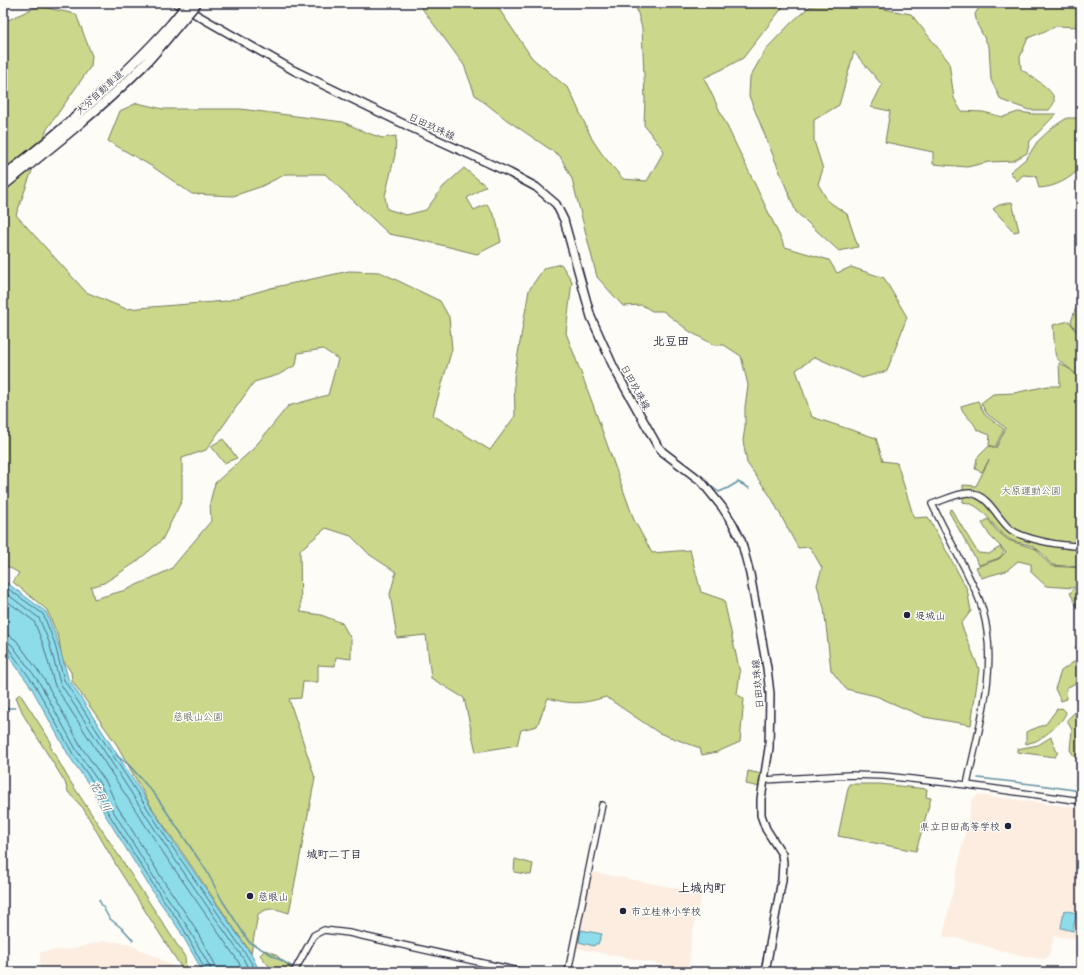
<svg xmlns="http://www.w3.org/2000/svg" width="1084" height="975" font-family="Pangolin,'Klee One',sans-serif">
<rect width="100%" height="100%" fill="#fdfcf7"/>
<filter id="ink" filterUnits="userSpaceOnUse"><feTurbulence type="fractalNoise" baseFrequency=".025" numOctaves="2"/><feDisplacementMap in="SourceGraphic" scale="8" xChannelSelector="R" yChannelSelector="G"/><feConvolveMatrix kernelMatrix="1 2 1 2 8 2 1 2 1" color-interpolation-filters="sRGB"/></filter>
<g filter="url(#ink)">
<path fill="#fcede0" d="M 978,795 L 1081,808 L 1081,922 L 1077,939 L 1054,936 L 1049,956 L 1045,959 L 1019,956 L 962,939 L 943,937 L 972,800 Z
M 592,872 L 702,893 L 692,935 L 689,965 L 684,969 L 576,948 Z
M 103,941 L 126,943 L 153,955 L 183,972 L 40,972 L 40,952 L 72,949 Z"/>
<path fill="#cbd78a" stroke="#767c62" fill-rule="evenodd" d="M 418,3 L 495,3 L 532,58 L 569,89 L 592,139 L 602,154 L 623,179 L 647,181 L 664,151 L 644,125 L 645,100 L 642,28 L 635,3 L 786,3 L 743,58 L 721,70 L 704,78 L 785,247 L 829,260 L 837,273 L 851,267 L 884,278 L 907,317 L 887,371 L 862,378 L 815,357 L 796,370 L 812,417 L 876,438 L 883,461 L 897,463 L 914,518 L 928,517 L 967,589 L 971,611 L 961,624 L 979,669 L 971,725 L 924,717 L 876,696 L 846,689 L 831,670 L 824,608 L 817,585 L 822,568 L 810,547 L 798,548 L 771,497 L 747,463 L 743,441 L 745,427 L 745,407 L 748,385 L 741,356 L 724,345 L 714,345 L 689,331 L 663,311 L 652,311 L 642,305 L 623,306 L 597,277 L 572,179 L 560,156 L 507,120 L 475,95 L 464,65 Z
M 820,3 L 851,3 L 911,14 L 949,62 L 954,98 L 961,111 L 983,112 L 1003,117 L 1018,112 L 1034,114 L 1056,114 L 1030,141 L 1027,153 L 1013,161 L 989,162 L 967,167 L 933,164 L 933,152 L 885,142 L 890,111 L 871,107 L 882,85 L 854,52 L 839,105 L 814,120 L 814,141 L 823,169 L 818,184 L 828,201 L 847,214 L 858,247 L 839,251 L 796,212 L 749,96 L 750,77 L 766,49 L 792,22 L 809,7 Z
M 982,3 L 1081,3 L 1081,27 L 1057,26 L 1028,38 L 1020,57 L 1021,69 C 1029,75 1054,90 1054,99 C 1055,104 1051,107 1049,110 L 1029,110 L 1001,100 L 991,80 L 989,47 L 977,24 L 975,14 Z
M 38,6 L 76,14 L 92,56 L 91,66 L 47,129 L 16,215 L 86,292 L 126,309 L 226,301 L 271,288 L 349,271 L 380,272 L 440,301 L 449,317 L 452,349 L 433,415 L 490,450 L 515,416 L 514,377 L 529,290 L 544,268 L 561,264 L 572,281 L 566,333 L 592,402 L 634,520 L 652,553 L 690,550 L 701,592 L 724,600 L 740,673 L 737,694 L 744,699 L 740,742 L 717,752 L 702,755 L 700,748 L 659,733 L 606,697 C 581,704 573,705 548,698 L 537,726 L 521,730 L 517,745 L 476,752 L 464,698 L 431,678 L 426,635 L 397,638 L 390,594 L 396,572 L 370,555 L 351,536 L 326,528 L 300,550 L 301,612 L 321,615 L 342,623 L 351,639 L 351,659 L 336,657 L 335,666 L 318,665 L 318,682 L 303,682 L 301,698 L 289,699 L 315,778 L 289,913 C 276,909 270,906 258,914 L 251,953 L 177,845 L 152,808 L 117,745 L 72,681 L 71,672 L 62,659 L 59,639 L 47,610 L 13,582 L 19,573 L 3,564 L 3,32 L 6,21 ZM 323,349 L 338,359 L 328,395 L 288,406 L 253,449 L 215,483 L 210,502 L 211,521 L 171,569 L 126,590 L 94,599 L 91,587 L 104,583 L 135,563 L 162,540 L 182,500 L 182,458 L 206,450 L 254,382 L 278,375 L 296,365 L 298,353 Z
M 137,103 L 163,109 L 240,109 L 343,122 L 365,132 L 382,138 L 396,136 L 395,155 L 385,196 L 387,209 L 406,215 L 426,210 L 443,187 L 464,168 L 486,186 L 467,198 L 474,210 L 487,204 L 496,219 L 501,242 L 477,254 L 429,242 L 389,234 L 325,174 L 286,174 L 260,187 L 233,196 L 192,194 L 153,167 L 108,141 L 120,111 Z
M 1067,118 L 1081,118 L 1081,167 C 1070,179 1056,187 1039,188 L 1036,176 L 1023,175 L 1017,181 L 1010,172 L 1027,158 L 1037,142 L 1053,127 Z
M 1012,202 L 1019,231 L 1014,232 L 993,209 L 999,205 Z
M 1081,302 L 1081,336 L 1078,335 L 1081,337 L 1081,380 L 1078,378 L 1081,386 L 1081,567 L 1052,565 C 1047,560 1043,553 1037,549 C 1030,543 1019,544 1011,540 C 991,530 987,505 963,502 L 963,485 L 976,486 L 989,460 L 982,472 L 975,469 L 977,458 L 989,446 L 996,448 L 1006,428 L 987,414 L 981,403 L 993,394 L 1014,393 L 1048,386 L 1060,386 L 1059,363 L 1071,370 L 1077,376 C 1072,369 1059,362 1056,357 C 1054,351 1054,332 1053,325 L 1069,321 L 1076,331 L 1071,322 L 1075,310 Z
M 978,401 L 985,415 L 1004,429 L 995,447 L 989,445 L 990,435 L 977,430 C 974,420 963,416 961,406 Z
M 223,439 L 237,458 L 224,463 L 211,446 Z
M 951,509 L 978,553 L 989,554 L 1000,547 L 1004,552 L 999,558 L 979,565 L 949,512 Z
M 988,519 L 996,530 L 1008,540 L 1036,549 L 1051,566 L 1081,568 L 1081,581 L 1073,588 L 1046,586 L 1031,572 L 1031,564 L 1018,561 L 1006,571 L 981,578 L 976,567 L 999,559 L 1006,552 L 990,536 L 982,523 Z
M 1081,582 L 1081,614 L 1070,593 Z
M 1081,639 L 1081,693 L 1078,682 L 1066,688 L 1067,699 L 1061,701 L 1055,689 L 1061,671 L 1078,659 L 1075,648 Z
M 20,694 L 51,742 L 50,746 L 68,778 L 185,957 L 186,970 L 183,970 L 119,870 L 83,808 L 68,792 L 65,782 L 24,716 L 16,697 Z
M 1062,708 L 1066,712 C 1065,721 1044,737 1036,741 C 1033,742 1029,743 1026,744 L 1026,732 L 1046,724 L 1057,709 Z
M 1081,709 L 1081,761 L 1079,763 L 1070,750 L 1072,730 L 1067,720 L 1076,711 Z
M 1051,737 L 1056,750 L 1058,752 L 1055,757 L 1017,752 L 1017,749 L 1038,745 Z
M 748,771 L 762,774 L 760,787 L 746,784 Z
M 849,784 L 880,784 L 927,789 L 926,797 L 931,798 L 916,851 L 838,836 Z
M 515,859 L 533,864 L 531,875 L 514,872 Z
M 265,950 L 275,954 L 291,968 L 288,972 L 274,972 L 260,955 Z"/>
<path fill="#8ddcea" stroke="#6292a4" d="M 3,580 L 46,612 L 57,639 L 68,678 L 176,846 L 251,954 L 257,966 L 262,972 L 203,972 L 180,931 L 151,889 L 104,813 L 92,789 L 69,756 L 31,687 L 3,648 Z
M 1064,910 L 1076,913 L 1073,931 L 1061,928 Z
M 581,930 L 602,934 L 598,944 L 595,944 L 594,946 L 579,942 Z"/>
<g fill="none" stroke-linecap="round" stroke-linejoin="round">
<path stroke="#4d6c81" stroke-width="1" d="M 3,585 L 43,614 L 54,641 L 64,680 L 173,848 L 247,956 L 257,972
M 3,591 L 39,618 L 49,642 L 60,683 L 169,851 L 243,958 L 250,972
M 3,598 L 34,621 L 43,644 L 55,686 L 164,854 L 238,961 L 243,972
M 3,635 L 10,636 L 16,640 L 44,679 L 82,748 L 106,782 L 117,806 L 163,880 L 192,923 L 215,964 L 217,972
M 3,641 L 8,642 L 12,645 L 39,682 L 77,751 L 100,784 L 112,809 L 158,884 L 187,926 L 210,967 L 211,972
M 3,646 L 8,648 L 35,685 L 73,754 L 96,786 L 107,811 L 154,886 L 183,928 L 205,969 L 206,972"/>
<path stroke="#6292a4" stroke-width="1.5" d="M 712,487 L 719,492 L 728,488 L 738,482 L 749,488
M 3,708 L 15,708
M 116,755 L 129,765 L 156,796 L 206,870 L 222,900 L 249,942 L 291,966
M 978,778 L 1040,785 L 1081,791
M 99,900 L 109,918 L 124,930 L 133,940"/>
<defs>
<path id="tertiary" d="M 764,780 L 850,775 L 884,776 L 967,785 L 1081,801
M 967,785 C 978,729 999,669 983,611 C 979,596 971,581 964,567 C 953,546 942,525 932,504 C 942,501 959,492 970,493 C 990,496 996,517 1010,529 C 1024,540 1063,546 1081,546
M 294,972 L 314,935 L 324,930 L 349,933 L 523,972
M 568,972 L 602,805"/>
<path id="primary" d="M 176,3 L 293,70 L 412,128 L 510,173 L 536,187 L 556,204 L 564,220 L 591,317 L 614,368 L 657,445 L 663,452 L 701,481 L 722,507 L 733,524 L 741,540 L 750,574 L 767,668 L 770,694 L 769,748 L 761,799 L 761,815 L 766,829 L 782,854 L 783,863 L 782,880 L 765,972"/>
<path id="motorway" d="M 3,176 C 30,156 56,134 81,112 C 113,84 143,56 171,24
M 3,186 C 51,148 99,110 142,67 C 154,55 165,41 176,28"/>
</defs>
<use href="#tertiary" stroke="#22223b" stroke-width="8"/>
<use href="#primary" stroke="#22223b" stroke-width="10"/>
<use href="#motorway" stroke="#22223b" stroke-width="11"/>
<use href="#tertiary" stroke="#fdfcf7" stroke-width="5.5"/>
<use href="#primary" stroke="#fdfcf7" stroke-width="7"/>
<use href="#motorway" stroke="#fdfcf7" stroke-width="8"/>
<defs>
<path id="motorway-bridge" d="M 171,24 L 188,3
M 176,28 L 197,3"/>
</defs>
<use href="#motorway-bridge" stroke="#22223b" stroke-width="11" stroke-linecap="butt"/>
<use href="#motorway-bridge" stroke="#fdfcf7" stroke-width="8"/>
</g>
</g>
<g fill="#22223b" stroke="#fdfcf7" stroke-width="1.5">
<circle cx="907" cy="615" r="4"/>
<circle cx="1008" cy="826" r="4"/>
<circle cx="250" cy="896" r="4"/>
<circle cx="623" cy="911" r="4"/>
</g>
<g text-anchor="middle" stroke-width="3" stroke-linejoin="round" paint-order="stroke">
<g font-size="10" fill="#22223b" stroke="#fdfcf7">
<text transform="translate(99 92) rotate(-42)" y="4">大分自動車道</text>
<text transform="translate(432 126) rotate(25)" y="4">日田玖珠線</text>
<text transform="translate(636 387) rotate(61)" y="4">日田玖珠線</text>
<text transform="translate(757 684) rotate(-95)" y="4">日田玖珠線</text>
</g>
<g font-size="10" fill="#555853" stroke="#fdfcf7">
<text x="1031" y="494">大原運動公園</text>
<text x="198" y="720">慈眼山公園</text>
</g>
<g font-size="10" fill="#22223b" stroke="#fdfcf7" text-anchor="start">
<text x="915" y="619">堤城山</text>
<text x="1000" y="830" text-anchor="end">県立日田高等学校</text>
<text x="258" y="900">慈眼山</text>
<text x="631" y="915">市立桂林小学校</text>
</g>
<g font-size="11" font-style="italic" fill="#425a70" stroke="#fdfcf7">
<text transform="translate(101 796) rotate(62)" y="4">花月川</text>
</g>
<g font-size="11" font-weight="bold" fill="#22223b" stroke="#fdfcf7">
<text x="334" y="858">城町二丁目</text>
</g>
<g font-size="12" font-weight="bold" fill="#22223b" stroke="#fdfcf7">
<text x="671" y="345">北豆田</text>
<text x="702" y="892">上城内町</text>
</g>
</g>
<rect width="1084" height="975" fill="none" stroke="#fdfcf7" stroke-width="16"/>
<rect x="8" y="8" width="1068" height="959" fill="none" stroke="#22223b" stroke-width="1.5" filter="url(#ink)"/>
</svg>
